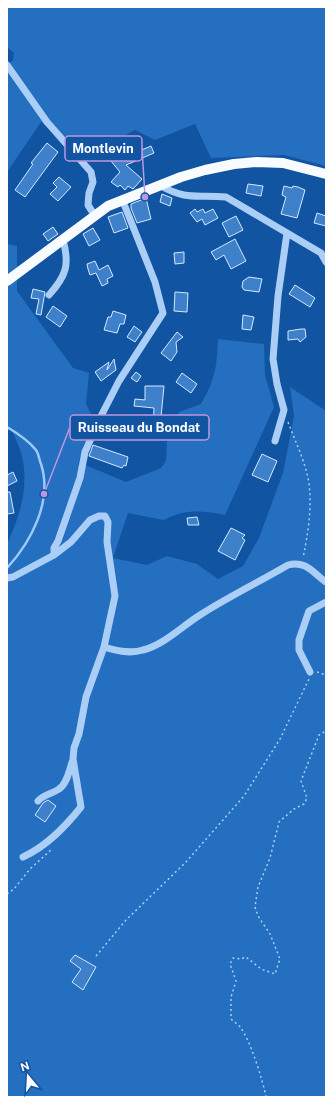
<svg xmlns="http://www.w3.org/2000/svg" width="333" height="1104" font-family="'Public Sans',sans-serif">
<rect width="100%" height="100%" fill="#1154a1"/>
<path fill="#246fbf" d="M 7,7 L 326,7 L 326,166 L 284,155 L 211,158 L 195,124 L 155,140 L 135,130 L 85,156 L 41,122 L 7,172 L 7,65 L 13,60 L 14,53 L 7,47 Z
M 7,244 L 17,246 L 17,291 L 73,368 L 89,373 L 86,404 L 94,420 L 84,444 L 78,465 L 83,464 L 126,482 L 161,468 L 166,461 L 167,442 L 179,412 L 201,404 C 215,380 217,366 218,339 L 264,344 L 265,375 L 274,407 L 225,515 C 204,510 182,509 164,520 L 128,513 L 113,558 L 147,565 L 167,556 L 197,564 L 218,579 L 243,566 L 259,538 L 283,473 L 294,416 L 290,387 L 326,411 L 326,1097 L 7,1097 L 7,544 C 20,516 29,487 22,456 C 20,447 15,439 12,430 L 7,430 Z"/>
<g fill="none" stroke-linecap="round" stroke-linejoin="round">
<path stroke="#9cc9f8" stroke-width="2.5" d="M 7,427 C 17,433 28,440 36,450 C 39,454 39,460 41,464 C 53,501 31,542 7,568"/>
</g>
<path fill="#3e80c9" stroke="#d3e8fe" d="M 47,143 L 58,152 L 25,197 L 15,190 L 33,164 L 31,163 Z
M 151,146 L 154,153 L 126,165 L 142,179 L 133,189 L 128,186 L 125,190 L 120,185 L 118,187 L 111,182 L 120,172 L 111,161 L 113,159 L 108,152 L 114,147 L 125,157 Z
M 59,177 L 71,187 L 58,201 L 50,194 L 57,187 L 53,183 Z
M 248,184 L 263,186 L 261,196 L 246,193 Z
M 284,186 L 292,188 L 293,186 L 298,187 L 305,190 L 297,218 L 281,214 L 286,197 L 282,195 Z
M 162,194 L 172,198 L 170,206 L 160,202 Z
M 146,198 L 151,219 L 137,223 L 131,208 L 131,204 Z
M 195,209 L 197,212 L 203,209 L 205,213 L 213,209 L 218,218 L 205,225 L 202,219 L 197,222 L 190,213 Z
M 122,212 L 128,228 L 114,233 L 108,217 Z
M 317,213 L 326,216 L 326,226 L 314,223 Z
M 236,216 L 243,230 L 229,237 L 222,223 Z
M 53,227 L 58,234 L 48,241 L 43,234 Z
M 93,228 L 100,240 L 89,246 L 83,234 Z
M 235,239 L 246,261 L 231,269 L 224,255 L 216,260 L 211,252 Z
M 184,252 L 184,263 L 175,264 L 174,253 Z
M 95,261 L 99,270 L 108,265 L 113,276 L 107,279 L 108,283 L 102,286 L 96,273 L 90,275 L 88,269 L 87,264 Z
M 249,277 L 262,279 L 259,292 L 244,290 L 242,287 L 243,281 Z
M 295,285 L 315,298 L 310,307 L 289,294 Z
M 33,289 L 45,292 L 41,315 L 36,314 L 39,299 L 31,298 Z
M 175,292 L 188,293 L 187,312 L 174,311 Z
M 53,306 L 67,316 L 60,327 L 46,317 Z
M 113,311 L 126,315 L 124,324 L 120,324 L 117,333 L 104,330 L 108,317 L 111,317 Z
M 243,315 L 254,317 L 251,330 L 242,329 Z
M 134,326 L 142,332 L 135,342 L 127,337 Z
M 301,329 L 305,329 L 306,337 L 300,342 L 298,339 L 288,340 L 288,331 Z
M 177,332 L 183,337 L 176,342 L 177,352 L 171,361 L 161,353 Z
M 114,359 L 116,370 L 101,381 L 95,372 L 109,362 L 107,370 Z
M 136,372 L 141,376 L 137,382 L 131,378 Z
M 182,373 L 197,384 L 191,393 L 176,382 Z
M 145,386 L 164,386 L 161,417 L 169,417 L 168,430 L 153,430 L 154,408 L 134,406 L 135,399 L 145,400 Z
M 93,445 L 128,457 L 126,466 L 124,465 L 122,468 L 89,456 Z
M 262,454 L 277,461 L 268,482 L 252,475 Z
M 13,472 L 17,481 L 7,486 L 7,475 Z
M 7,492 L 10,492 L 14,513 L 7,514 Z
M 197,517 L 199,525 L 188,525 L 187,518 Z
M 231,528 L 245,535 L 242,538 L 245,540 L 235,560 L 218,551 Z
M 48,800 L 56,806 L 45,822 L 35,815 L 43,803 Z
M 75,955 L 96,967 L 83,990 L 72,982 L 81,969 L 70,961 Z"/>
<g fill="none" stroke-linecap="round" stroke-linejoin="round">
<path stroke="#aacef5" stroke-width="1.5" stroke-dasharray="2 3" stroke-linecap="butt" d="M 288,422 C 295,441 304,459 308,478 C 313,503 308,534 303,558
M 317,672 L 326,675
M 7,894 L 14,889 L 30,869 L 52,849
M 96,956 L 126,920 L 185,863 L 244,796 L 280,739 L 309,679
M 266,1097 C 263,1081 250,1039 240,1027 C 238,1024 234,1022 231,1019 L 231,997 L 236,981 L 230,964 L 233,958 L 241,959 L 246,957 L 261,969 L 275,974 L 280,959 L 270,934 L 258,916 L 255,907 L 258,887 L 270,858 L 279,822 L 294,809 L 304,804 L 307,798 L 301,781 L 319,735 L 326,731"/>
<path stroke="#aacef5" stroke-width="7" d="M 7,65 L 47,122 L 91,172 L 93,182 L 89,193 L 88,205 L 95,216
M 161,186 C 188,201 197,194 226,197 L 321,253 L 326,262
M 49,295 C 66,276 70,265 63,240
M 275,441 L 284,410 L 277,384 L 273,359 L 278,296 L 287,233
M 7,578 L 13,577 L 54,555 L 54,548 L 58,541 L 80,478 L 85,452 L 99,420 L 119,381 L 163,313 L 155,282 L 122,199
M 104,647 C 117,651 130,654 143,650 C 165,644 181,627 200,615 C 228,597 259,582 288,565 C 306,560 313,573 326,582
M 310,672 L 299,650 L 299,640 L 309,611 L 326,602
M 38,801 C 44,794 52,794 59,789 C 68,783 69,769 73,760
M 23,857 C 47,846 65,827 81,807 L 73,759 L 74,748 L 79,734 L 86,697 L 104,647 L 115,596 L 107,542 L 108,522 L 105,516 L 99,516 L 90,520 L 71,542 L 54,555"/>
<path stroke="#f8fbff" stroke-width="10" d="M 7,281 L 108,206 L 181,177 L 205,170 L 234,164 L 257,162 L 283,163 L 326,174"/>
</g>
<path fill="none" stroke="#bd96df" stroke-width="1.5" d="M145 197L142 148M44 494L70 427"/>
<g fill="#bd96df" stroke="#1154a1" stroke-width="1.5">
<circle cx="145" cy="197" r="4"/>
<circle cx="44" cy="494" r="4"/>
</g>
<g fill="#1154a1" stroke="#bd96df" stroke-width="1.5">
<rect x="65" y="136" width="77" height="25" rx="4"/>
<rect x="70" y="415" width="139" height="25" rx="4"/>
</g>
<g font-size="13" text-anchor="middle" font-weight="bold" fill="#fff">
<text x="103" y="153">Montlevin</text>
<text x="139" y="432">Ruisseau du Bondat</text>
</g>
<rect width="333" height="1104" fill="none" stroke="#ffffff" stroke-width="16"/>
<g transform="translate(28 1076) rotate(342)" stroke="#1154a1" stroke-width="3" paint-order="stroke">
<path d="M0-3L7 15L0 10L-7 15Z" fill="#ffffff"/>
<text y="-6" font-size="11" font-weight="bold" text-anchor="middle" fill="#ffffff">N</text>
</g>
</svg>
